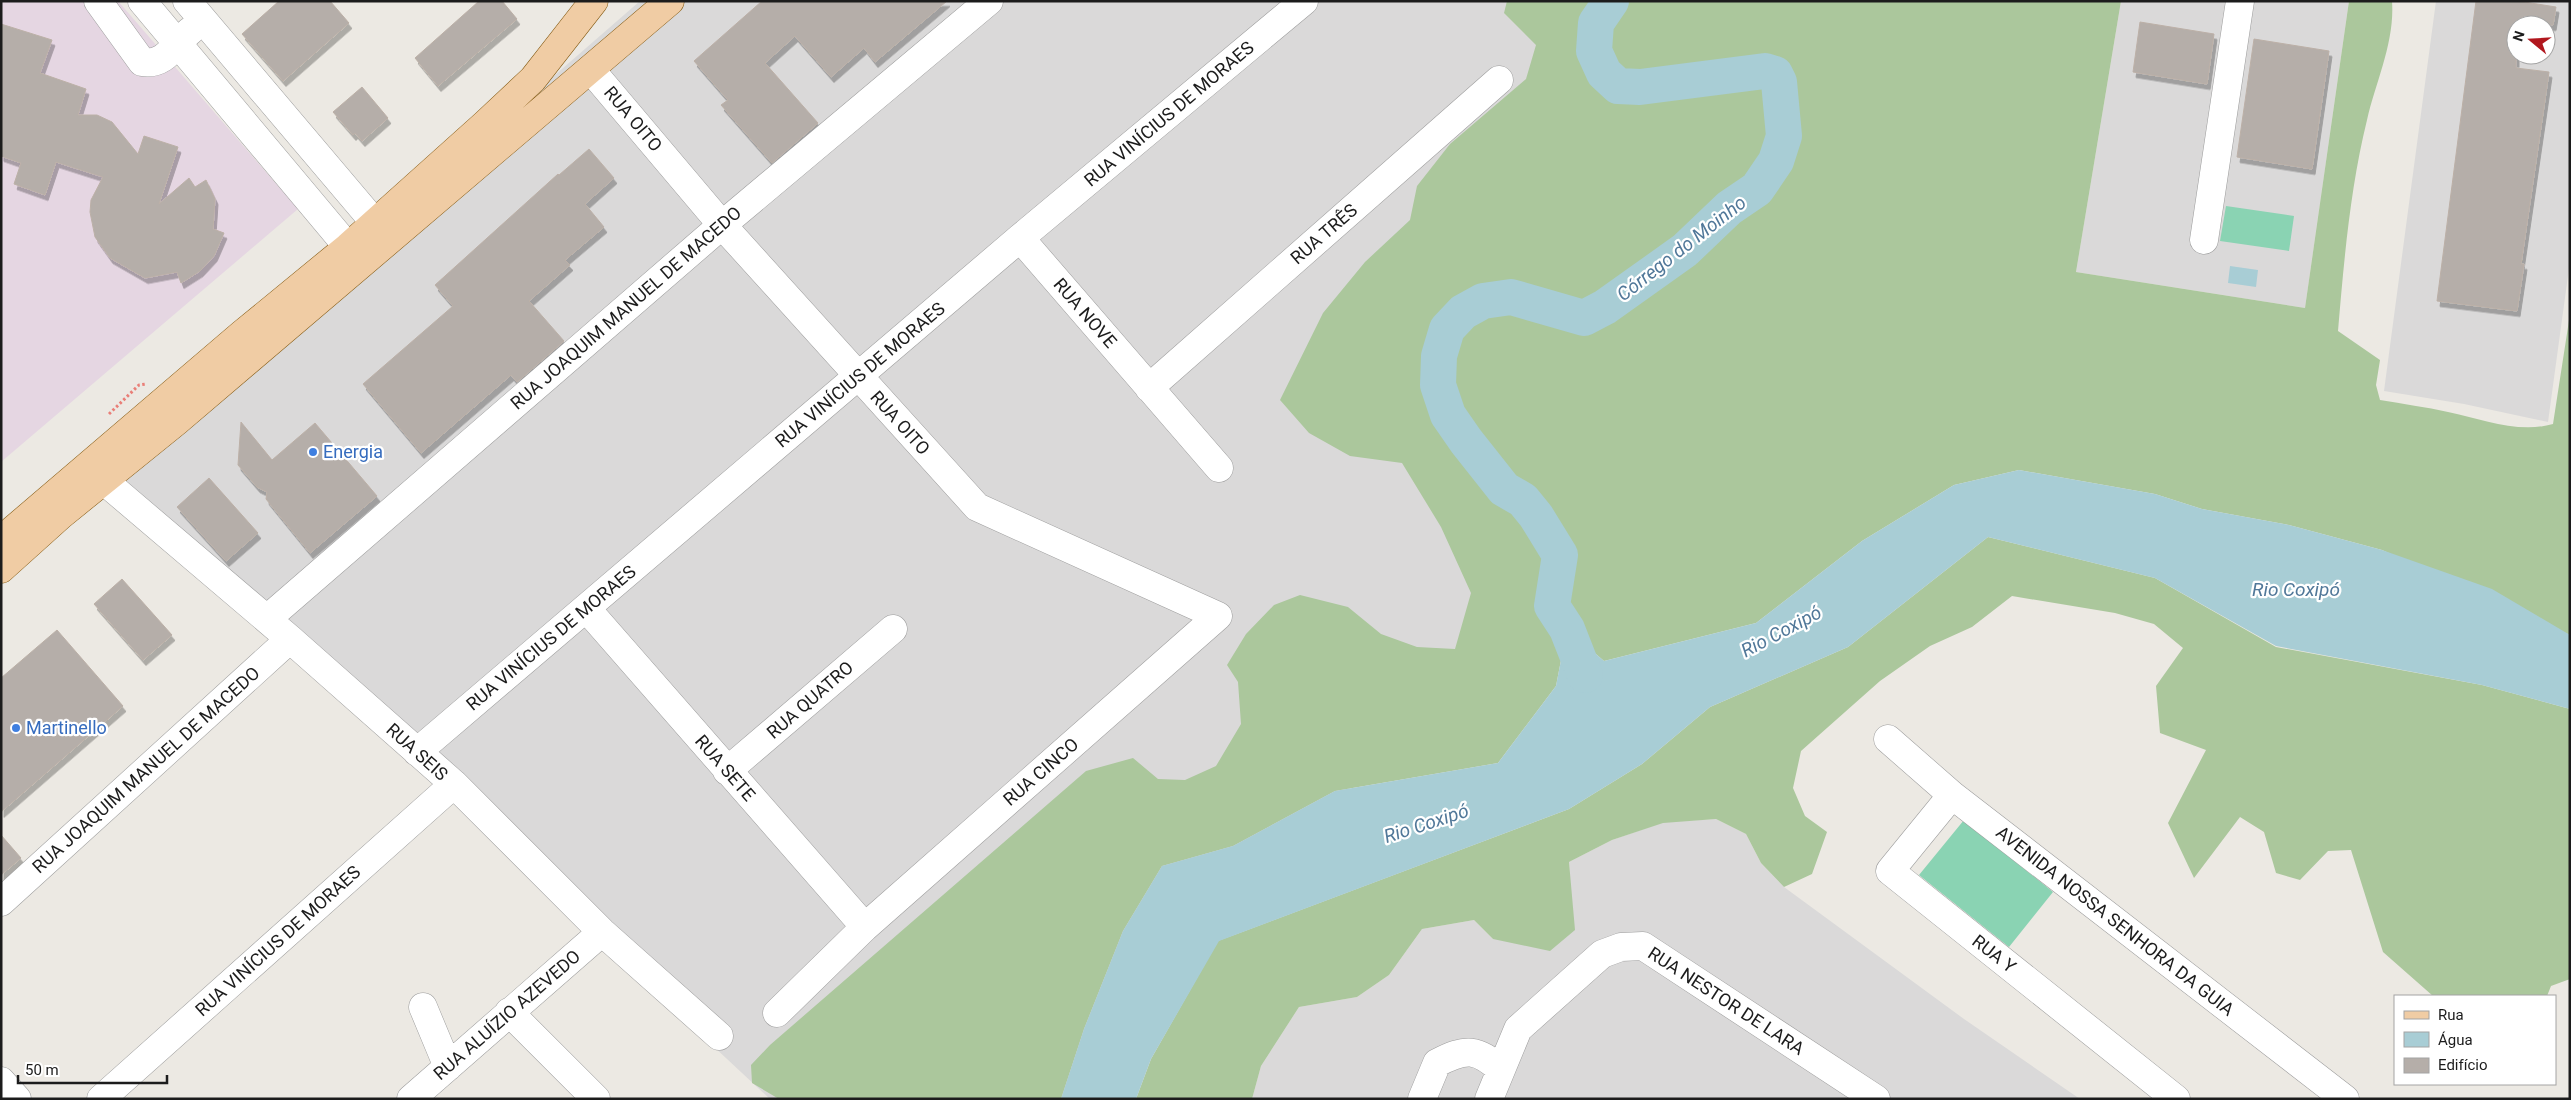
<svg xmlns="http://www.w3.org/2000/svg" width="2571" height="1100" font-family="Roboto,sans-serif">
<defs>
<filter id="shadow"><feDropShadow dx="3" dy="5.5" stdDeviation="0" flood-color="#0004"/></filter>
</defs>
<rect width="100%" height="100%" fill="#ece9e3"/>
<path fill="#dad9d9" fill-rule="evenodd" d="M 640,1 L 1611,1 L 1551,537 L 1101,1099 L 770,1099 L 98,473 Z
M 2121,1 L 2349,1 L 2305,308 L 2076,272 Z
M 2436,1 L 2570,1 L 2570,261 L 2548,422 L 2464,404 L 2384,391 ZM 2516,25 L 2546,25 L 2546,55 L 2516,55 Z
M 1716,819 L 1746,834 L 1761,863 L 1784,887 L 1964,1019 L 2080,1099 L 1252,1099 L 1261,1066 L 1299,1007 L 1357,997 L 1389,975 L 1422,929 L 1474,920 L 1493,939 L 1570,885 L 1569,862 L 1612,840 L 1664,822 Z"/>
<path fill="#e5d6e2" d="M 1,1 L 118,1 L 298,209 L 1,462 Z"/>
<path fill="#abc79c" d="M 1507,1 L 2121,1 L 2076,272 L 2305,308 L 2349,1 L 2392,1 C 2395,42 2376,81 2367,120 C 2350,189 2344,261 2338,331 L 2380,360 L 2376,385 L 2380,400 C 2403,404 2426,407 2448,412 C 2483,419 2518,434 2553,424 L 2570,314 L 2570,635 L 2382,550 L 2289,525 L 2202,509 L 2155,494 L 2019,470 L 1954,485 L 1862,541 L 1756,623 L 1604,661 L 1567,629 L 1556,686 L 1498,763 L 1335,791 L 1233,846 L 1162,866 L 1123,931 L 1084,1029 L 1061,1099 L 779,1099 L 752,1083 L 751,1065 L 770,1045 L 1086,771 L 1133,758 L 1158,779 L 1185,780 L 1216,766 L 1241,724 L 1238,682 L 1227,665 L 1246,634 L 1274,605 L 1300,595 L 1348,607 L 1381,634 L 1417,647 L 1455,649 L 1471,593 L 1441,527 L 1402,463 L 1350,456 L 1309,433 L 1280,400 L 1323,313 L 1365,262 L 1410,220 L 1417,186 L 1450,144 L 1526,79 L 1536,45 L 1504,13 Z
M 1988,537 L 2155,578 L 2276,647 L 2482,685 L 2570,709 L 2570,979 L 2551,986 L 2547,996 L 2433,996 L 2383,952 L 2351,850 L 2328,851 L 2300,880 L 2276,873 L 2264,832 L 2240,817 L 2194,878 L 2168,823 L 2206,750 L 2160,733 L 2156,686 L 2183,648 L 2154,624 L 2115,613 L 2012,596 L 1972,627 L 1930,646 L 1880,681 L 1801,751 L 1793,788 L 1805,816 L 1827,832 L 1812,874 L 1784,887 L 1761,863 L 1746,834 L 1716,819 L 1663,823 L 1612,840 L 1569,862 L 1575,930 L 1550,951 L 1493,939 L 1474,920 L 1422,929 L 1389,975 L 1357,997 L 1299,1007 L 1261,1066 L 1252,1099 L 1136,1099 L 1151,1059 L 1218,941 L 1569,809 L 1642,764 L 1710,707 L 1848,647 Z"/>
<path fill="#8ad3b3" d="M 2226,206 L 2294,216 L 2289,251 L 2220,241 Z
M 1964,820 L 2053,892 L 2009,947 L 1919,875 Z"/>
<path fill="#a8cdd5" d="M 2230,266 L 2258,270 L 2256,287 L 2228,283 Z
M 2019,470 L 2155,494 L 2202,509 L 2289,525 L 2382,550 L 2492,589 L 2570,635 L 2570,709 L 2482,685 L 2276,646 L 2155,578 L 1988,537 L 1848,647 L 1710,707 L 1642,764 L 1569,809 L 1219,941 L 1151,1059 L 1136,1099 L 1061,1099 L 1084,1029 L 1123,931 L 1162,866 L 1233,846 L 1335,791 L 1498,763 L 1556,686 L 1567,629 L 1604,661 L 1756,623 L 1862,541 L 1954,485 Z"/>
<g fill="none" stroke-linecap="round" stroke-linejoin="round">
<path stroke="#a8cdd5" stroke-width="36" d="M 1585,675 L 1567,629 L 1552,606 L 1560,555 L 1536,516 L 1523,500 L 1504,489 L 1466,441 L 1448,415 L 1438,385 L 1439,356 L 1447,329 L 1463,312 L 1483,301 L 1511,297 L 1584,318 L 1605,307 L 1685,250 L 1729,208 L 1757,189 L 1776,161 L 1784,136 L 1779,82 L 1775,74 L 1765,71 L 1640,87 L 1618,86 L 1604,73 L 1594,51 L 1596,23 L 1611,1"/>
</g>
<path fill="#b5aea9" stroke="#bcb0a7" filter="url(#shadow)" d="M 279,1 L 330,1 L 349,23 L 283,81 L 242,34 Z
M 479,1 L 502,1 L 517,19 L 438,86 L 415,58 Z
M 762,1 L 947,1 L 875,62 L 864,48 L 831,77 L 795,36 L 765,63 L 818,123 L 772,163 L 721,105 L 728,100 L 694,61 Z
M 2476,1 L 2518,1 L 2556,7 L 2553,25 L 2516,25 L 2516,68 L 2549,72 L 2521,264 L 2524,264 L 2517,311 L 2437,301 Z
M 2140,22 L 2214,34 L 2207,84 L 2133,72 Z
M 1,24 L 52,40 L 40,73 L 86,89 L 78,115 L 97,115 L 112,122 L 138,154 L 144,136 L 178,147 L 159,204 L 189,178 L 195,187 L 206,180 L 215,199 L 213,229 L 224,233 L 214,256 L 200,271 L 181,283 L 177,272 L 145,278 L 110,258 L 95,237 L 90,212 L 91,200 L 103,177 L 56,162 L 45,195 L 14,184 L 21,163 L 1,156 Z
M 2254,39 L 2329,51 L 2312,169 L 2237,157 Z
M 362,87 L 388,118 L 362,141 L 355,133 L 353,135 L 333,112 Z
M 589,149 L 614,178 L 585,204 L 604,227 L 565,260 L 570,265 L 529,301 L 564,341 L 517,382 L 511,375 L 421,453 L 363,384 L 453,306 L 435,285 L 558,174 L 559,175 Z
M 241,422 L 272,460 L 315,423 L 377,496 L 310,553 L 266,499 L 267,492 L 257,487 L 238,465 Z
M 209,478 L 258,533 L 226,561 L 177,507 Z
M 122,579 L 172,635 L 143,660 L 94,604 Z
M 57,630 L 123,706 L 1,812 L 1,678 Z
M 1,835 L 21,858 L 1,875 Z"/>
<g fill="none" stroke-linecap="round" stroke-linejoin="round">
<defs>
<path id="minor" d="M 98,1 L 142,62 C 165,66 174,45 190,31
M 142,1 L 348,247
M 187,1 L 375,223
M 591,70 L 722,225 L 977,507 L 1218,616 L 865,927 L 777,1013
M 1020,238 L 1219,468
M 2204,240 L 2240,1
M 1149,388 L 1499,80
M 103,480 L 290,639 L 454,784 L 602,932 L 719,1036
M 586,608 L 865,927
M 267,619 L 722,225 L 989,1
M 1888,739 L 1952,795 L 2345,1099
M 417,752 L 1020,238 L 1304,1
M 727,771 L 893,629
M 1952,795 L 1890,871 L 2176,1099
M 1,902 L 290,639
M 423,1007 L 448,1067
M 509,1012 L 596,1099
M 1,1081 L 17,1099
M 101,1099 L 454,784
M 411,1099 L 602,932
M 1422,1099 L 1437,1063 C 1466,1048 1477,1048 1501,1070
M 1489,1099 L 1518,1029 L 1602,954 L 1621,947 L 1643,946 L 1876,1099"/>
<path id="major" d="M 1,540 L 242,334 L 348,247 L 484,125 L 533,79 L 594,1
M 1,569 L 61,515 L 177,421 L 670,1"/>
</defs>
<use href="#minor" stroke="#9d9d9d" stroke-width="29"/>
<use href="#major" stroke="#835911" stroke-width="29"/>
<path stroke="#e97f78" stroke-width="3" stroke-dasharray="2.5 2.5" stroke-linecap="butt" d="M 109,414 L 139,385 L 146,384"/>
<use href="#minor" stroke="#fff" stroke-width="28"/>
<use href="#major" stroke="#f0cca4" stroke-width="28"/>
</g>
<g fill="#3f7fe0" stroke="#fff" stroke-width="2">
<circle cx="313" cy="452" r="5"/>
<circle cx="16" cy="728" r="5"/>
</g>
<g text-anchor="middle" stroke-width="4.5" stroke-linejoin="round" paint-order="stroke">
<g font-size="18" fill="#1c1c1c" stroke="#fff">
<text transform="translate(1169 114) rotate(-40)" y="6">RUA VINÍCIUS DE MORAES</text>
<text transform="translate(633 119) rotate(50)" y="6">RUA OITO</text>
<text transform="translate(1324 234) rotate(-41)" y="6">RUA TRÊS</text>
<text transform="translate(626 308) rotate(-41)" y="6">RUA JOAQUIM MANUEL DE MACEDO</text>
<text transform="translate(1085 313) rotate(49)" y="6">RUA NOVE</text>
<text transform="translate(860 375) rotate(-40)" y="6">RUA VINÍCIUS DE MORAES</text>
<text transform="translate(900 423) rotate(48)" y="6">RUA OITO</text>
<text transform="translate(551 638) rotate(-40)" y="6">RUA VINÍCIUS DE MORAES</text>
<text transform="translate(810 700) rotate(-41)" y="6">RUA QUATRO</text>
<text transform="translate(417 752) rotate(42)" y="6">RUA SEIS</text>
<text transform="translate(725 768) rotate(49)" y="6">RUA SETE</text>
<text transform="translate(146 770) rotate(-42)" y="6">RUA JOAQUIM MANUEL DE MACEDO</text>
<text transform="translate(1041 772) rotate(-41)" y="6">RUA CINCO</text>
<text transform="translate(2115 921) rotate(38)" y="6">AVENIDA NOSSA SENHORA DA GUIA</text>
<text transform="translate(278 941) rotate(-42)" y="6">RUA VINÍCIUS DE MORAES</text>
<text transform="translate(1994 954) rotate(38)" y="6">RUA Y</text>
<text transform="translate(1726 1001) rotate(33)" y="6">RUA NESTOR DE LARA</text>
<text transform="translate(507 1015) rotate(-41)" y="6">RUA ALUÍZIO AZEVEDO</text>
</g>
<g font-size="18" fill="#366cbe" stroke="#fff" text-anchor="start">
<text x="323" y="458">Energia</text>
<text x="26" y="734">Martinello</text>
</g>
<g font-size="19" font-style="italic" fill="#517899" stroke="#fff">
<text transform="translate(1681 248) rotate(-38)" y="7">Córrego do Moinho</text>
<text x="2296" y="596">Rio Coxipó</text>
<text transform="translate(1781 631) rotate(-28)" y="7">Rio Coxipó</text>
<text transform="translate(1426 823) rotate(-18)" y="7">Rio Coxipó</text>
</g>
</g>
<rect width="2571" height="1100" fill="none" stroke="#1c1c1c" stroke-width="5"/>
<rect x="2394" y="995" width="162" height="90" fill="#ffffff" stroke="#a4a4a4"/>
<rect x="2404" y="1011" width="25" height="8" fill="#f0cca4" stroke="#a4a4a4"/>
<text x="2438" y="1020" font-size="15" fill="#1c1c1c">Rua</text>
<rect x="2404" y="1032" width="25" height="15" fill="#a8cdd5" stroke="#a4a4a4"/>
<text x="2438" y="1045" font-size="15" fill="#1c1c1c">Água</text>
<rect x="2404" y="1058" width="25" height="15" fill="#b5aea9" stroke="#a4a4a4"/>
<text x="2438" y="1070" font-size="15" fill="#1c1c1c">Edifício</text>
<g transform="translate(2531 40) rotate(288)"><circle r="24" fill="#ffffff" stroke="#a4a4a4"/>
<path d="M0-4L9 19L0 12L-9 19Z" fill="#b1171e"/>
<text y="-8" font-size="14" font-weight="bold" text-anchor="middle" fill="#1c1c1c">N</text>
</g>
<path d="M18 1075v8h149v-8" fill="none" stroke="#1c1c1c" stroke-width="2.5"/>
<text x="25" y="1075" font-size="15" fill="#1c1c1c" stroke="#ffffff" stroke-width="4" paint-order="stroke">50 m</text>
</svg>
